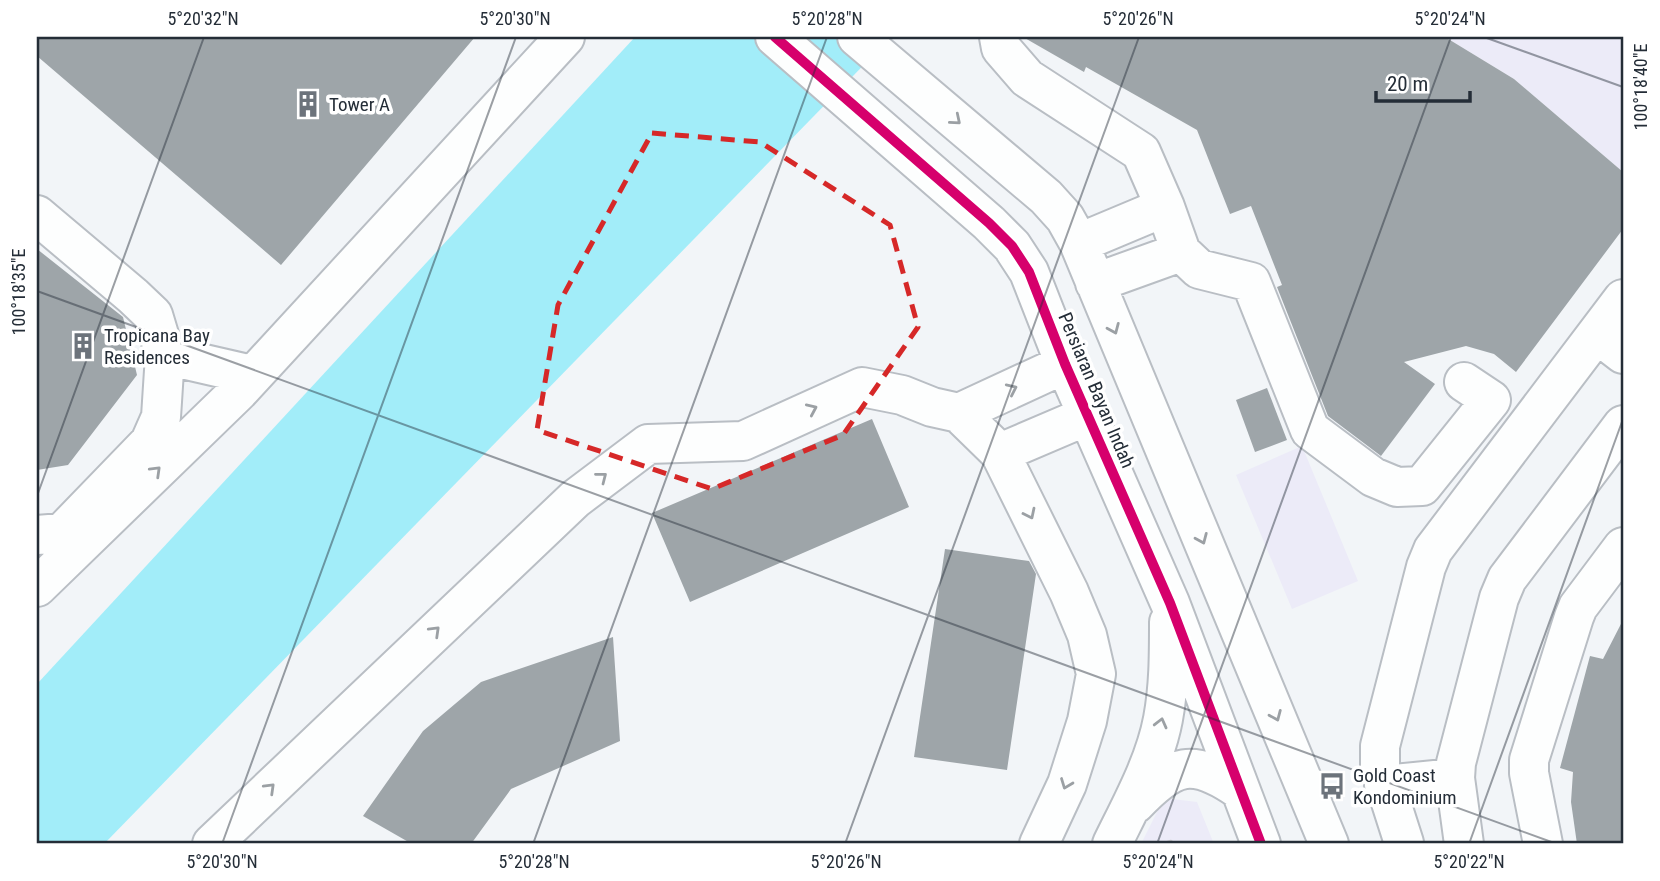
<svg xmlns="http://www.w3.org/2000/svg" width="1660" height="881" font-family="'Roboto Condensed',sans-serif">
<rect width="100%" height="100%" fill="#f2f5f8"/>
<path fill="#ecebf8" d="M 1445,37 L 1623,37 L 1623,172 L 1514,79 Z
M 1302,446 L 1358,581 L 1292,609 L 1236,475 Z
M 1164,798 L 1197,802 L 1214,844 L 1141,844 Z"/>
<path fill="#a2edf9" d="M 635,37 L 891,37 L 104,844 L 37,844 L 37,684 Z"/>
<path fill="#9ea5a9" d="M 37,37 L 475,37 L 281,265 L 37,56 Z
M 1023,37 L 1445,37 L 1514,79 L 1623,172 L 1623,229 L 1516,372 L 1494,354 L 1466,346 L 1404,362 L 1435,384 L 1381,456 L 1328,416 L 1277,287 L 1282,285 L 1251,206 L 1230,214 L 1197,130 L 1086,67 L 1084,72 Z
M 37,249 L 123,317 L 137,375 L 68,465 L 37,470 Z
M 1267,388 L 1287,440 L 1255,452 L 1236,400 Z
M 872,419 L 909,507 L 690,602 L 652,513 Z
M 945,549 L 1029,561 L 1036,574 L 1007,770 L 914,757 Z
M 1623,620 L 1623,844 L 1577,844 L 1571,802 L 1573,772 L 1560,768 L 1590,656 L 1603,659 Z
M 613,637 L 620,741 L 511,789 L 471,844 L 412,844 L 363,816 L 423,731 L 481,682 Z"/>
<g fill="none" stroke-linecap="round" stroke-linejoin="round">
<defs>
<path id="minor" d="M 775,37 L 989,223 L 1012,246 L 1029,272 L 1065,364 L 1170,603 L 1261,844
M 857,37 L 1046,197 L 1065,218 L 1079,243 L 1329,844
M 999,37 L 1001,48 L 1027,78 L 1141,152 L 1165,207 L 1181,252 L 1199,269 L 1251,282 L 1310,430 L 1373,477 L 1397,487 L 1422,486 L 1491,400 L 1464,382
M 37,215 L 133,296 L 153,315 L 165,355 L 161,417 L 150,442 L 62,533 L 37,535
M 1079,243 L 1165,207
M 1095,283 L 1181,252
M 1597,334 L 1623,354
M 165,355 L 252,375
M 959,413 L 1065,364
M 1000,453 L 1089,415
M 37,587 L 239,391 L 565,37
M 1384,785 L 1455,778
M 1135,804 C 1174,763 1192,757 1240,790
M 1404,843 L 1380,768 L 1380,746 L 1426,567 L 1433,550 L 1623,299
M 212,844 L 575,499 L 648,444 L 743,441 L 862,387 L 902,395 L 932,407 L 959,413 L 1000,453 L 1069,592 L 1087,635 L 1096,674 L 1087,721 L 1067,784 L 1039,844
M 1112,844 C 1131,805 1155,762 1163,719 C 1169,687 1169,655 1169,622
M 1464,844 L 1455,778 L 1456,763 L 1499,598 L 1507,579 L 1623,425
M 1543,844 L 1529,773 L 1529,760 L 1574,617 L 1578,607 L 1623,547"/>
</defs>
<use href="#minor" stroke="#b9bec4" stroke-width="42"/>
<path stroke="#d2d2d6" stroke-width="4.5" stroke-dasharray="7 3.5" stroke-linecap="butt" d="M 1165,844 L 1171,842 L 1175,844"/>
<use href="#minor" stroke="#fdfefe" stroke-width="38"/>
<defs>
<path id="cycleway" d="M 775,37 L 989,223 L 1012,246 L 1029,272 L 1065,364 L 1170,603 L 1261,844"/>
</defs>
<use href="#cycleway" stroke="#fff" stroke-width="15"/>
<use href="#cycleway" stroke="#d6006c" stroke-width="10"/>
</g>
<defs><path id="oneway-chevron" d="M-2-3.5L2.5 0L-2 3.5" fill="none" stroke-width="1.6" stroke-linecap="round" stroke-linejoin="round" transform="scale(1.75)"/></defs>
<g stroke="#9ba0a4">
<use href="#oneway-chevron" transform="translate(956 120) rotate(40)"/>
<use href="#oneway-chevron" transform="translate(1114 329) rotate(67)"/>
<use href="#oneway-chevron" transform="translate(1012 389) rotate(-25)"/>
<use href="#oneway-chevron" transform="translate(812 409) rotate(-24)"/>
<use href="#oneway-chevron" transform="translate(156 471) rotate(-44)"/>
<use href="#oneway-chevron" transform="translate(602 477) rotate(-38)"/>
<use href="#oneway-chevron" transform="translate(1030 514) rotate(64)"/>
<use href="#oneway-chevron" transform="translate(1202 539) rotate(67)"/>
<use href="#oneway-chevron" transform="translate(435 631) rotate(-44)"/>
<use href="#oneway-chevron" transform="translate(1276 716) rotate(67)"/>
<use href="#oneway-chevron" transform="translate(1161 723) rotate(-76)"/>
<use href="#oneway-chevron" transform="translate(1066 784) rotate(111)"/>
<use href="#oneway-chevron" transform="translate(270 788) rotate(-44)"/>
</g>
<path fill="none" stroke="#d62828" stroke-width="5" stroke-dasharray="14 9" stroke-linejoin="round" d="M 652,133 L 760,142 L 890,225 L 918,327 L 843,435 L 712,489 L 537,430 L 558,305 Z"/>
<path fill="none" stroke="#242d37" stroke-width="2" stroke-opacity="0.45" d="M 1484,37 L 1623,87M 37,291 L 1557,844M 37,496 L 204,37M 222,844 L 516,37M 533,844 L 827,37M 845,844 L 1139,37M 1157,844 L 1451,37M 1469,844 L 1623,419"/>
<defs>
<symbol id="building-bare" viewBox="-9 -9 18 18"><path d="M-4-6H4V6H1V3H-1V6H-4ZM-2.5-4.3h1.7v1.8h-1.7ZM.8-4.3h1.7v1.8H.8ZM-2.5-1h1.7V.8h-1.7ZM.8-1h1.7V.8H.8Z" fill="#6c737b" stroke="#fff" stroke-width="2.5" paint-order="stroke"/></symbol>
<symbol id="bus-bare" viewBox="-9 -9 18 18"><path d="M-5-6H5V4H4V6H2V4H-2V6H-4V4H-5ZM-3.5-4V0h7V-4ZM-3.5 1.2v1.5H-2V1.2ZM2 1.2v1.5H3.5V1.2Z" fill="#6c737b" stroke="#fff" stroke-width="2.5" paint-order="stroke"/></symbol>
</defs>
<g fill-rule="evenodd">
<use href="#building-bare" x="289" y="85" width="38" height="38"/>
<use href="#building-bare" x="64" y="327" width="38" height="38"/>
<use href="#bus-bare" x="1313" y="767" width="38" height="38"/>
</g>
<g text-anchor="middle" stroke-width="7" stroke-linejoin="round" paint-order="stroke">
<g font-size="19" fill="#242d37" stroke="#fff" text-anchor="start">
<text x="329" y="111">Tower A</text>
<text x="104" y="342">Tropicana Bay<tspan x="104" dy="22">Residences</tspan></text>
<text x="1353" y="782">Gold Coast<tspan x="1353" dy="22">Kondominium</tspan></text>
</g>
<g font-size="19" fill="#242d37" stroke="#fff">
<text transform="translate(1097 390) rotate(67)" y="7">Persiaran Bayan Indah</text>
</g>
</g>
<rect width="1660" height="881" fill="none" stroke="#ffffff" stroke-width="77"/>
<path d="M1376 91v10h94v-10" fill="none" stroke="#242d37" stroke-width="3.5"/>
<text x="1387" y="91" font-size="21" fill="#242d37" stroke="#ffffff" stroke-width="5" paint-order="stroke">20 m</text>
<rect x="38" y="38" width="1584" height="804" fill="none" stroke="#242d37" stroke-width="2.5"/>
<g font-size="18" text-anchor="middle" fill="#242d37">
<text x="203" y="25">5°20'32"N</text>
<text x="515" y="25">5°20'30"N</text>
<text x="827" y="25">5°20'28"N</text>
<text x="1138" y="25">5°20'26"N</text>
<text x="1450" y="25">5°20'24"N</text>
<text transform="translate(1641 87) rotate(-90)" y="6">100°18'40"E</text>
<text transform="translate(19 292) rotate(-90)" y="6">100°18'35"E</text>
<text x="222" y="868">5°20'30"N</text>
<text x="534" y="868">5°20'28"N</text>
<text x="846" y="868">5°20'26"N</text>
<text x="1158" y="868">5°20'24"N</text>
<text x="1469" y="868">5°20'22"N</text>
</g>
</svg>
